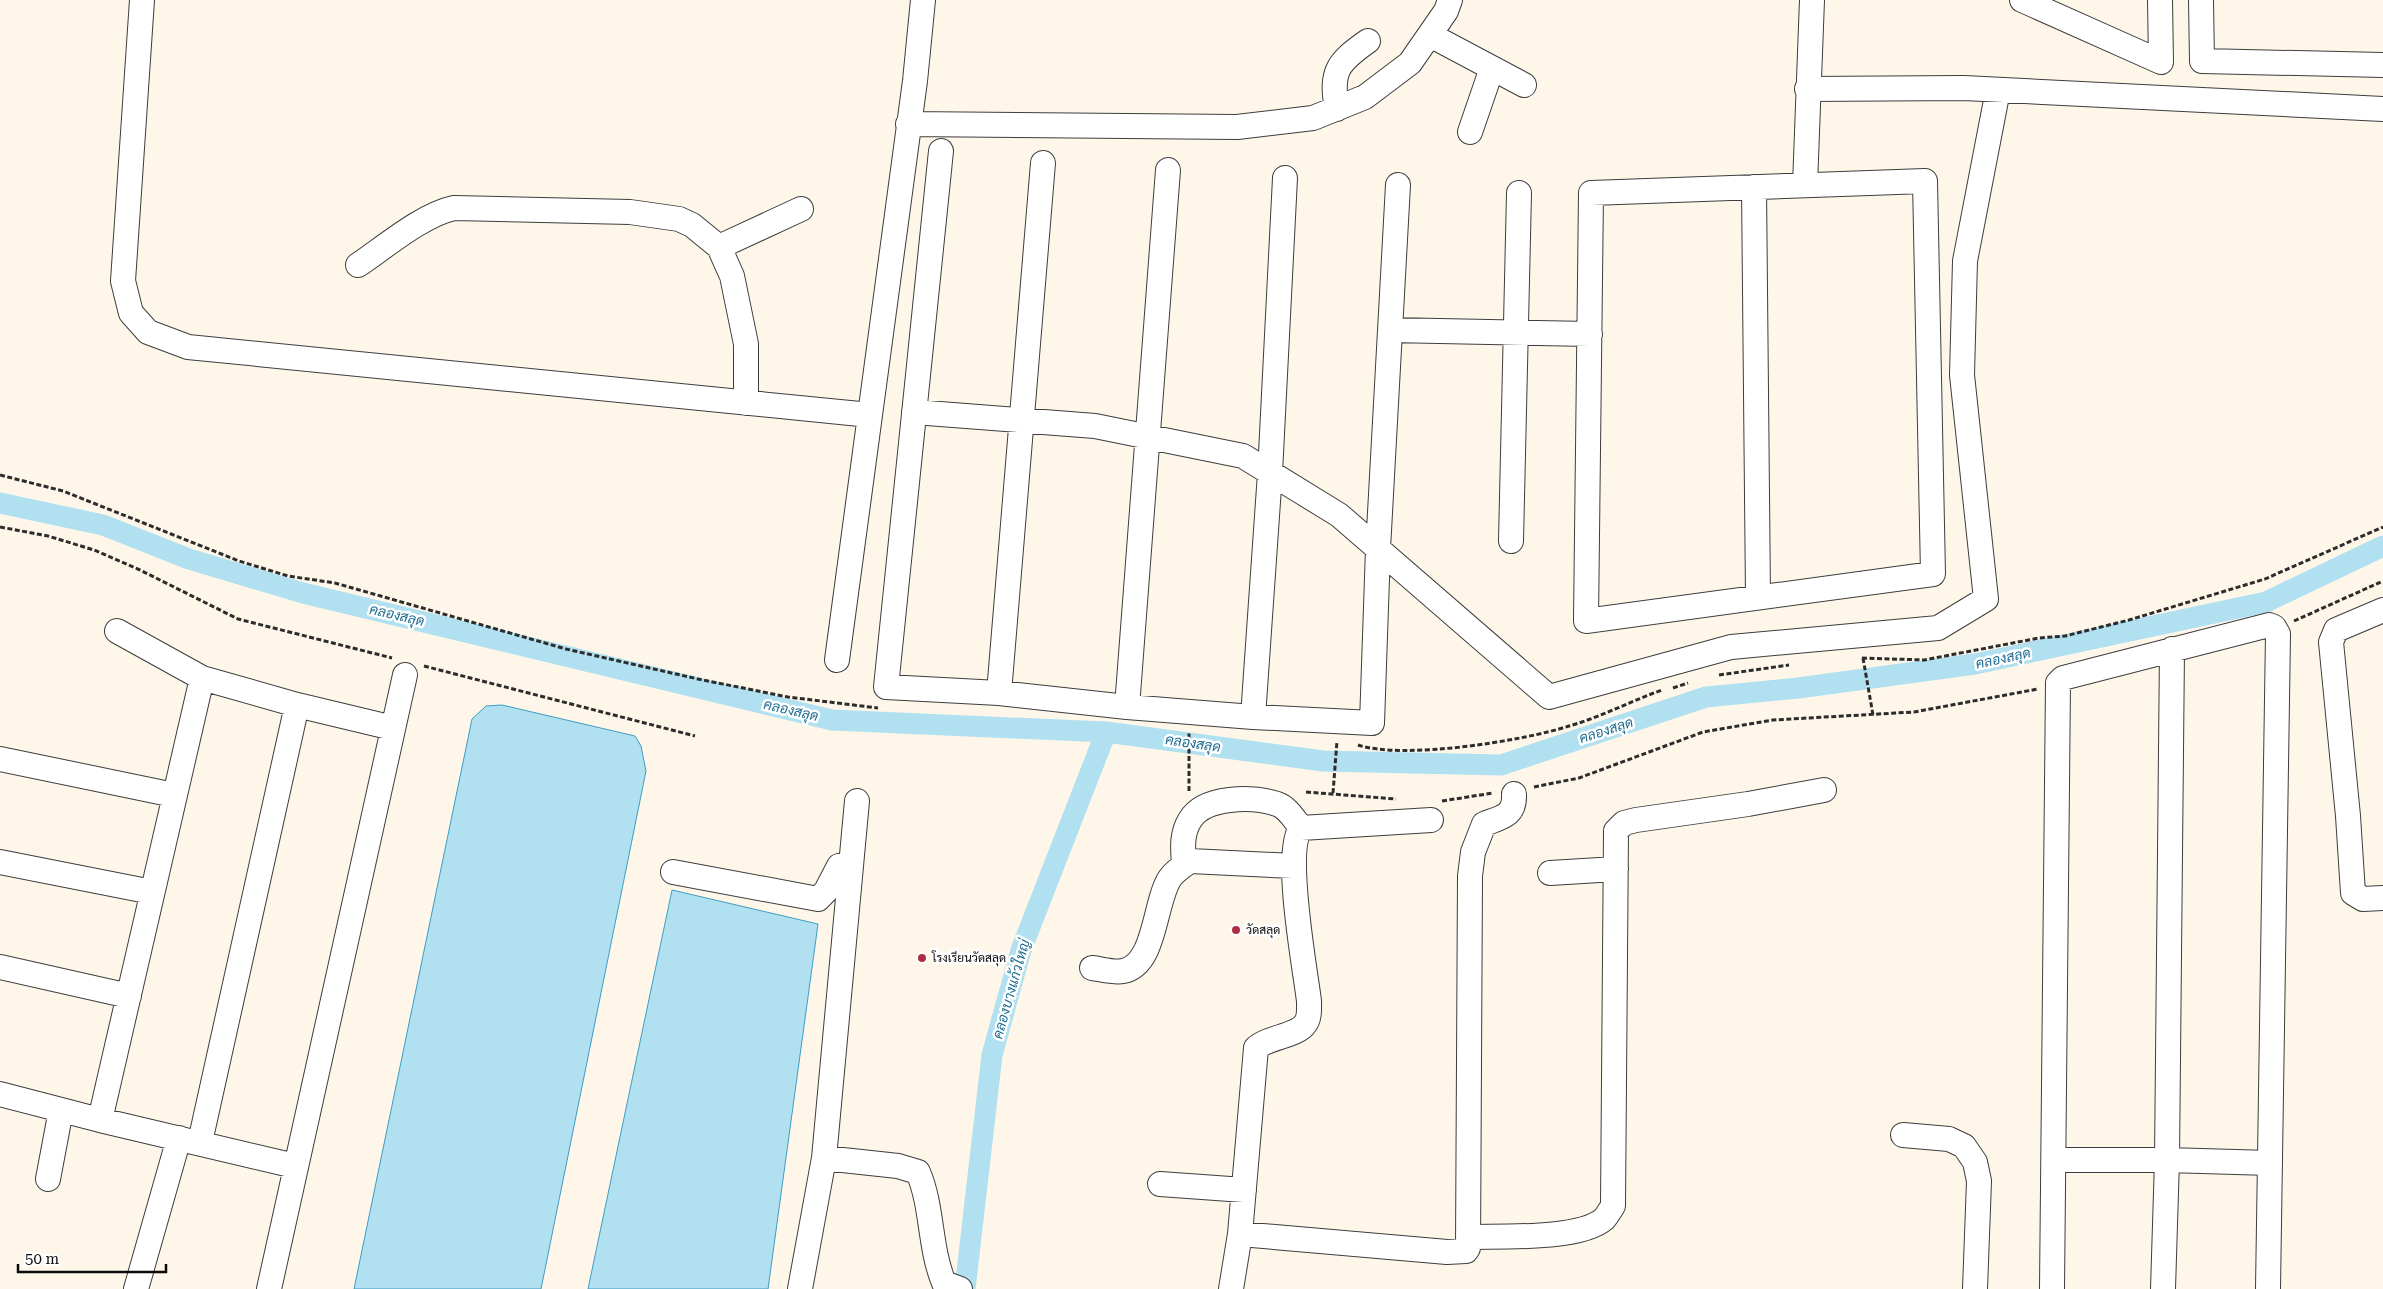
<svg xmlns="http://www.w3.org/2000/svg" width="2383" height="1289" font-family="'Roboto Serif',Sarabun,serif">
<rect width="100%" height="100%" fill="#fef7e9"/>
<path fill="#b1e0f1" stroke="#3e9dc3" d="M 502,705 L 635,736 L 641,746 L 646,771 L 541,1289 L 354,1289 L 472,719 L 486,706 Z
M 672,890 L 818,924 L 768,1289 L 588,1289 Z"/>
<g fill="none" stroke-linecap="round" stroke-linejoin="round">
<path stroke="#b1e0f1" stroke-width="21" d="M 0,503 L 103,525 L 189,559 L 303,593 L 832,720 L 1106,732 L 1323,761 L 1501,765 L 1706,697 L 1798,688 L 1975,664 L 2266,602 L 2383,546
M 965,1289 L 992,1055 L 1021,950 L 1106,732"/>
<defs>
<path id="minor" d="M 142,0 L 123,281 L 131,313 L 148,332 L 188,347 L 870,415
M 2022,0 L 2161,62 L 2160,0
M 2201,0 L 2202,61 L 2383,65
M 1430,35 L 1524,85
M 1807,89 L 1964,88 L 2383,109
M 1337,109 C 1330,71 1338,62 1368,41
M 908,124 L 1237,127 L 1313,118 L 1365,97 L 1410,63 L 1446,11 L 1450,0
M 1470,132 L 1492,68
M 941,151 L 886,687 L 999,693 L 1127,707 L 1253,717 L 1372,723 L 1378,549 L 1398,185
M 1925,181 L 1933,574 L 1586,621 L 1591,193 Z
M 1805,185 L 1812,0
M 1754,187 L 1758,597
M 719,247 L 801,209
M 358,265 C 385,247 422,215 454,208 L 630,212 L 679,219 L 692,225 L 719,247 L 732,276 L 746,344 L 746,403
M 1390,330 L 1590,334
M 914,412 L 1095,426 L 1243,456 L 1339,515 L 1549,697 L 1731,647 L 1938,628 L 1986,599 L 1962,375 L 1965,261 L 1998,90
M 1511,541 L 1519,193
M 2383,610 L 2336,630 L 2331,642 L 2348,816 L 2353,893 L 2363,899 L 2383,898
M 117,631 L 202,678 L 297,705 L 393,728
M 837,660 L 915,81 L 923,0
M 999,693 L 1043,163
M 1127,707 L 1168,170
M 1253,717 L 1270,473 L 1285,178
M 0,759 L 174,795
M 0,862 L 152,892
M 1184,865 C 1183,850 1181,834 1190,820 C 1204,796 1253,796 1277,804 C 1287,807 1295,820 1301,828
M 673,872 L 818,899 L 826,891 L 839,866 L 851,863
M 1550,873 L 1616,869
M 0,967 L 129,996
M 1092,968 C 1101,969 1114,973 1123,971 C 1156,965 1154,902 1170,878 C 1175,871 1183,866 1190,861 L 1293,866
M 0,1094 L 100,1120 L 295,1166
M 100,1120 L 202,678
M 1903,1135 L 1949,1139 L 1964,1146 L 1975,1162 L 1979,1181 L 1975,1289
M 200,1142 L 297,705
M 824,1158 L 898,1166 L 918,1172 C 933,1207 929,1247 944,1283 L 960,1289
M 2054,1160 L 2167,1160 L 2270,1163
M 48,1179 L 61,1110
M 1160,1184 L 1244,1190
M 1240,1234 L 1447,1252 L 1466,1251 L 1468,1248 L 1470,876 L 1473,852 L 1484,824 C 1502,817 1515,816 1514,794
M 1469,1237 C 1501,1236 1580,1240 1604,1219 C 1607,1216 1610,1210 1613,1206 L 1616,831 L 1624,823 L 1636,820 L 1748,804 L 1824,790
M 136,1289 L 179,1138
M 269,1289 L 405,675
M 800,1289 L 824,1158 L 857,801
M 1231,1289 L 1240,1234 L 1256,1048 C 1268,1037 1297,1036 1305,1024 C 1310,1018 1309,1008 1309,1001 C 1305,968 1283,851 1301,828 L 1431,820
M 2052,1289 L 2058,683 L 2063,678 L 2269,625 L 2274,627 L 2278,634 L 2268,1289
M 2163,1289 L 2167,1160 L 2172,649"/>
</defs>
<use href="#minor" stroke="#3d3d3d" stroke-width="26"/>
<path stroke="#2c2c2c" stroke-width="3" stroke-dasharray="5 2.5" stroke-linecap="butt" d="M 0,475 L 63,491 L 239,561 L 288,576 L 335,583 L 566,649 L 698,679 L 788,697 L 878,708
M 0,527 L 48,536 L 94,550 L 140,570 L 238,619 L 392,658
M 2294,621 L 2383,581
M 1862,658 L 1924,660 L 2039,638 L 2065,636 L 2129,620 L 2265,579 L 2383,527
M 1863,658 L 1873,715
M 424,666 L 695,736
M 1719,675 L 1789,665
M 1673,688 L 1688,683
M 1358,745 C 1403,760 1523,741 1569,726 C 1601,717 1631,701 1662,690
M 1534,787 L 1579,778 L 1703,732 L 1773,720 L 1914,712 L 2038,689
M 1189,791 L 1189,732
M 1306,792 L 1396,799
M 1333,793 L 1337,741
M 1442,801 L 1493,793"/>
<use href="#minor" stroke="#fff" stroke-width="24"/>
</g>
<g fill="#af2d42" stroke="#fff" stroke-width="2">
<circle cx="1236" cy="930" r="5"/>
<circle cx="922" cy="958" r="5"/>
</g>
<g text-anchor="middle" stroke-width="5" stroke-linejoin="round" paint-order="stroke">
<g font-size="12" fill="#0a0a0a" stroke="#fff" text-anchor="start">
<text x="1246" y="934">วัดสลุด</text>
<text x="932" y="962">โรงเรียนวัดสลุด</text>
</g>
<g font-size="14" font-style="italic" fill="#1e6c92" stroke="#fff">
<text transform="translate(397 615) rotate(13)" y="5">คลองสลุด</text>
<text transform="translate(2003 658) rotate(-12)" y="5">คลองสลุด</text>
<text transform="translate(791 710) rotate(13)" y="5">คลองสลุด</text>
<text transform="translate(1606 730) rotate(-18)" y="5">คลองสลุด</text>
<text transform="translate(1193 743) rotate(8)" y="5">คลองสลุด</text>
<text transform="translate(1011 989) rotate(-74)" y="5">คลองบางแก้วใหญ่</text>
</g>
</g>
<path d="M18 1264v8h148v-8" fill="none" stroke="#0a0a0a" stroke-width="2.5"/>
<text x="25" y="1264" font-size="15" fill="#0a0a0a" stroke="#ffffff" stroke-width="4" paint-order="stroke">50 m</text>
</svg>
